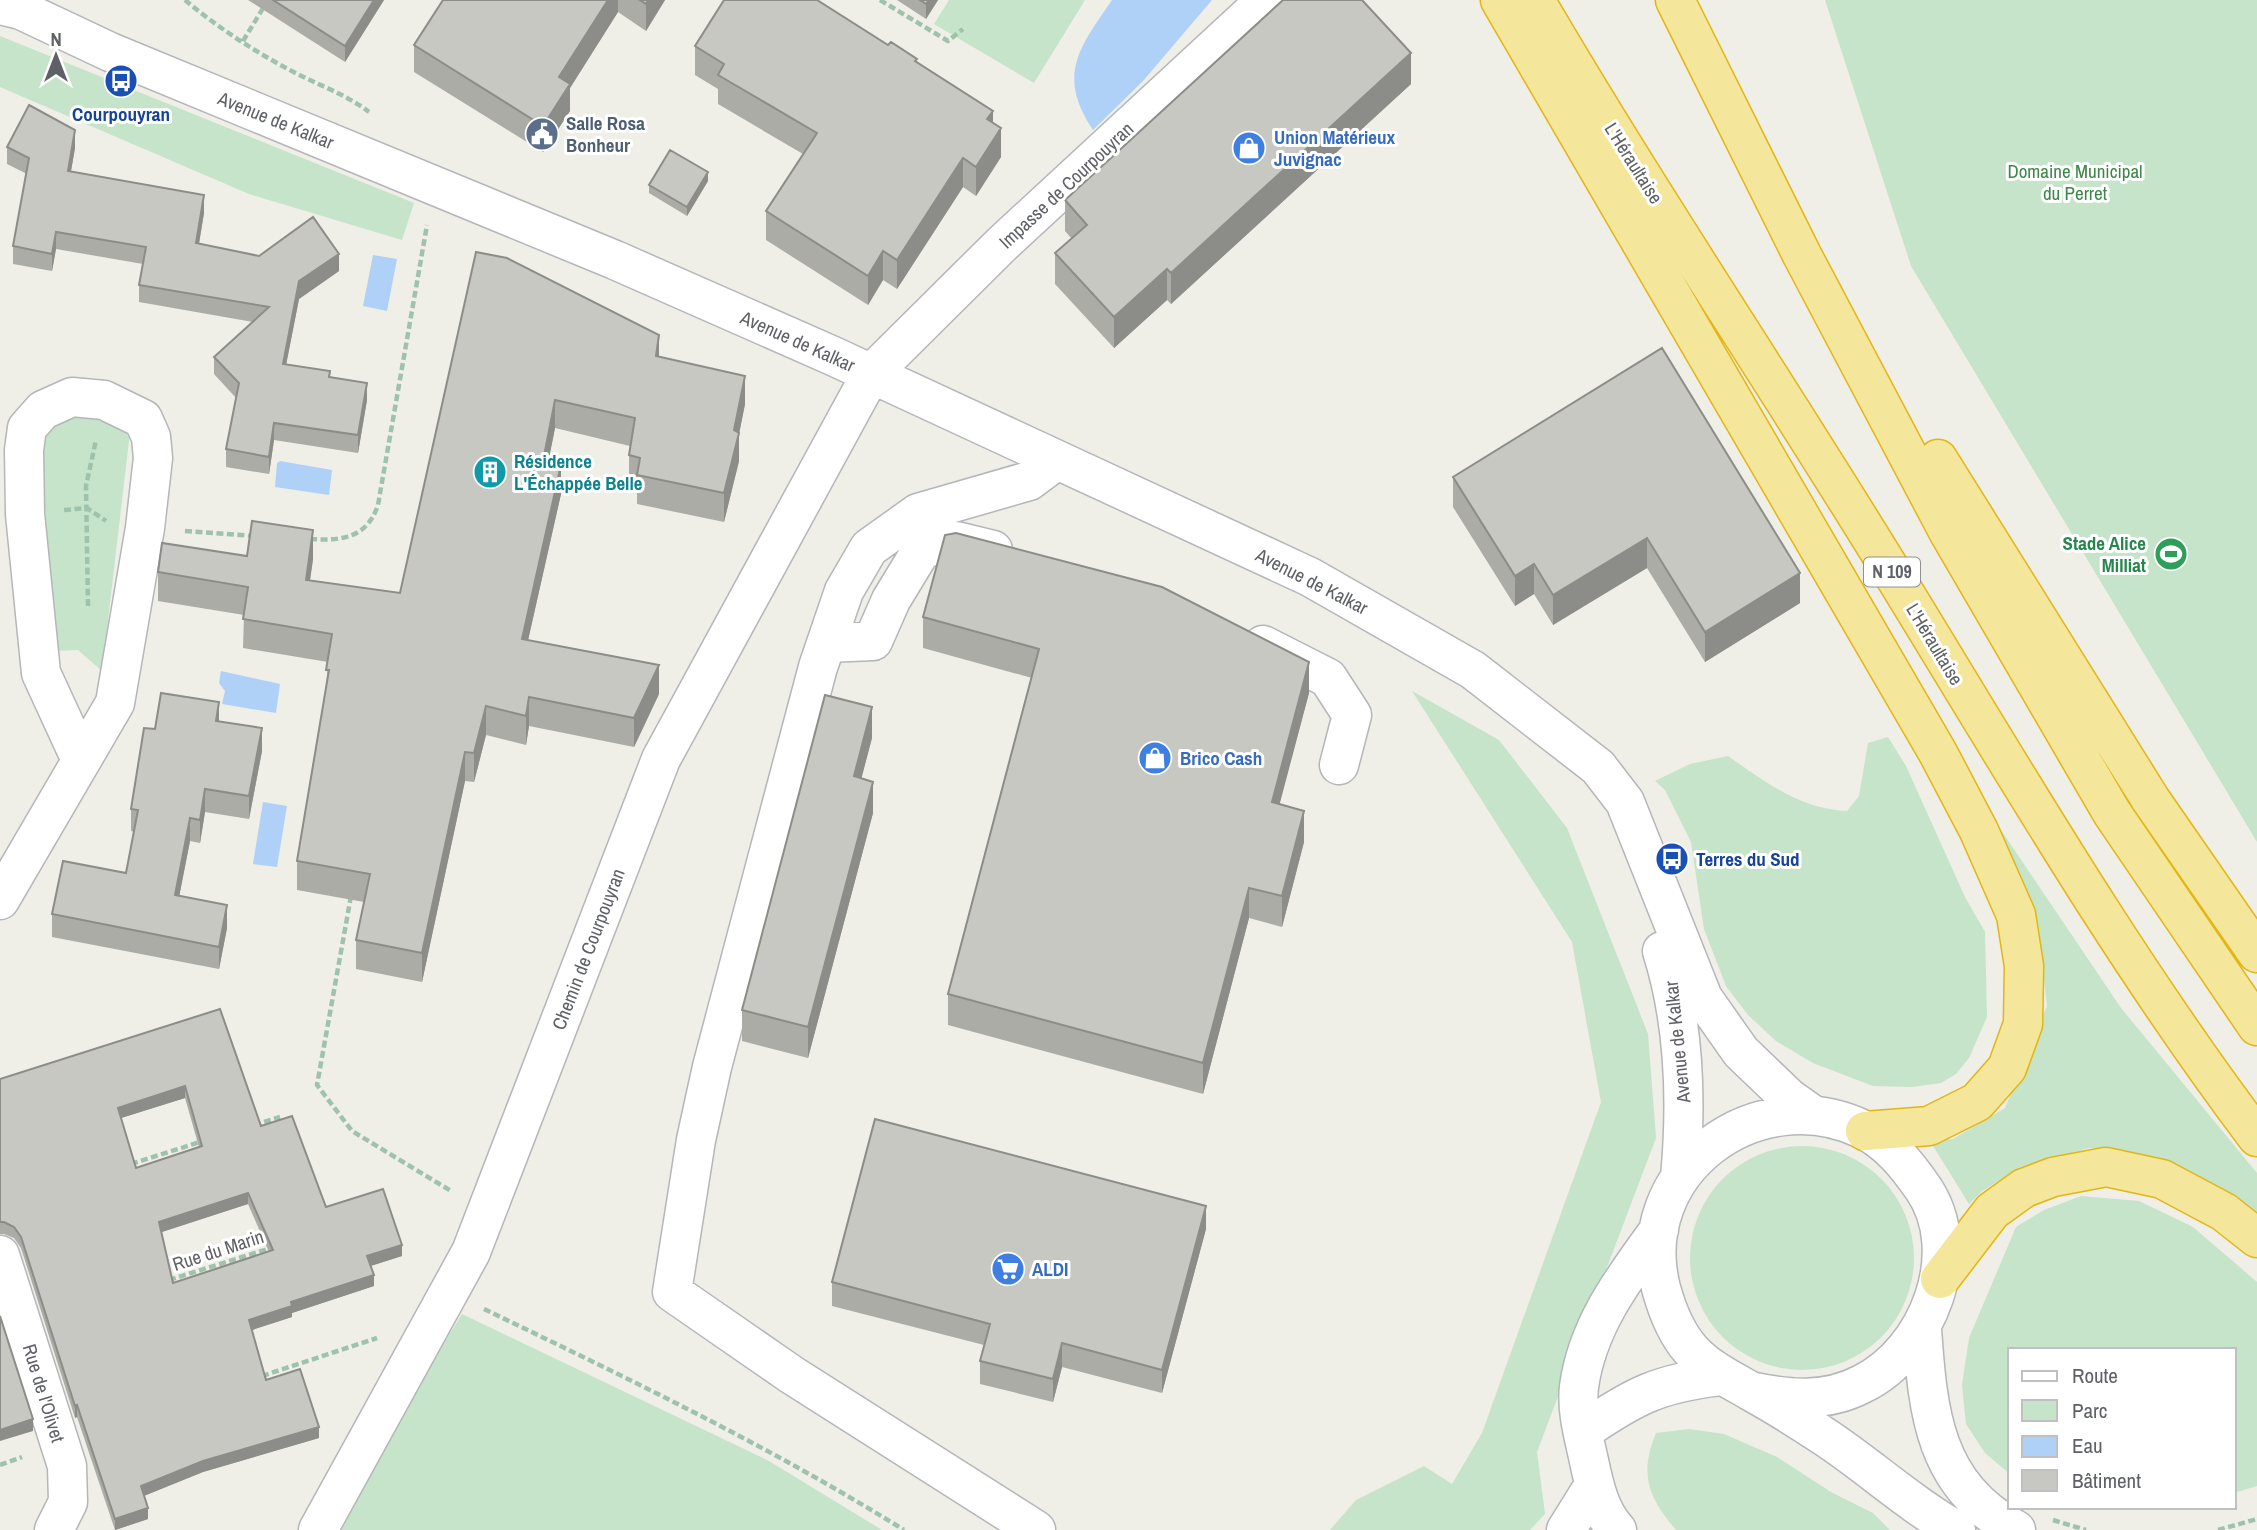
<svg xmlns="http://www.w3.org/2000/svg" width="2257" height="1530" font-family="'Archivo Narrow',sans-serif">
<rect width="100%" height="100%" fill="#efeee7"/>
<path fill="#c6e4c9" d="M 949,0 L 1085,0 L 1034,83 L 934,24 Z
M 1825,0 L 2257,0 L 2257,842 L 1911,266 Z
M 0,36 L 414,203 L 402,240 L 249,194 L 0,87 Z
M 93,413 L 130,432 L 102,671 L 78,650 L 55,651 L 41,447 L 59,415 Z
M 1412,691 L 1499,740 L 1567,828 L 1648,1034 L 1656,1138 L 1537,1452 L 1545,1514 L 1530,1530 L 1330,1530 L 1356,1500 L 1424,1466 L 1452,1484 L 1482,1433 L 1601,1102 L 1572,942 Z
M 1888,737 L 1906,766 L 1965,897 L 1985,932 L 1987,1017 L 1969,1058 L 1956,1074 L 1941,1083 L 1912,1087 L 1873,1086 L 1813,1063 L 1776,1041 L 1748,1015 L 1726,986 L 1704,929 L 1691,842 L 1665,790 L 1655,781 L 1690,764 L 1728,756 C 1767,783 1800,809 1847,811 L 1859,796 L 1868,743 Z
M 1982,802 L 2121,1008 L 2257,1173 L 2257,1212 L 2116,1151 L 2089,1148 L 2020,1167 L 1981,1192 L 1969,1204 L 1930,1141 L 1953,1139 L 2005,1108 L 2047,1006 L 2039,934 L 2017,872 Z
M1690 1258a112 112 0 1 1 224 0a112 112 0 1 1-224 0Z
M 2081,1196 L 2139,1201 L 2193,1227 L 2257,1282 L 2257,1486 L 2234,1493 L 2234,1350 L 2010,1350 L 2010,1474 L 1985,1453 L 1966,1424 L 1962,1385 L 1969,1338 L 2016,1227 L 2044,1210 Z
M 462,1314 L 769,1461 L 882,1530 L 328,1530 Z
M 1689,1429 L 1724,1434 L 1777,1457 L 1831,1492 L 1873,1513 L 1890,1530 L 1676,1530 C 1648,1497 1639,1474 1656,1433 Z"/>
<path fill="#afd1f8" d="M 1112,0 L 1212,0 L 1143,81 L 1093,130 C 1056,75 1080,47 1112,0 Z
M 373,255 L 397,259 L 387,311 L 363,306 Z
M 280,461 L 332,470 L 329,495 L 275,487 L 277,463 Z
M 221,671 L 280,684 L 276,713 L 222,704 L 225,691 L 219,683 Z
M 263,802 L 287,806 L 277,867 L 253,864 Z"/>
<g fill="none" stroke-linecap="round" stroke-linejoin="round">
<defs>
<path id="minor" d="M 0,5 L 21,10 L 110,52 L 615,260 L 833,356 L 1310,577 L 1473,670 L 1598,767 L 1625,802 L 1703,998 L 1741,1052 L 1789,1098 L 1813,1115
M 826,643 L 873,641 L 891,600 L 922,549 L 956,541 L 993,550
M 1263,645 L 1328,678 L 1352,715 L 1339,765
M 0,900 L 115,703 L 145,528 L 153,458 L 151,437 L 143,419 L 104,400 L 72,397 L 43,410 L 27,428 L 24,450 L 25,514 L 41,673 L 81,760
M 1662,951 C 1685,1024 1687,1102 1680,1178
M 0,1255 L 67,1466 L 68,1502 L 54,1530
M 1922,1329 C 1928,1414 1934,1485 2016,1530
M 1750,1391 C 1788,1399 1826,1403 1862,1384 C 1928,1352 1967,1252 1923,1188 C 1907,1165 1889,1142 1862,1129 C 1756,1079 1631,1171 1661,1288 C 1667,1310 1675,1332 1691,1350 C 1708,1369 1730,1379 1752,1392 C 1777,1406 1801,1421 1825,1437 C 1869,1466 1910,1504 1956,1530
M 1583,1431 C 1634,1396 1659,1383 1721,1376
M 318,1530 L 471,1252 L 661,759 L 871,374 L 1002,244 L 1266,0
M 1036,1530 L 792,1375 L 672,1292 L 696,1140 L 712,1067 L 818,667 L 844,591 L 869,548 L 918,513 L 1029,481 L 1056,461
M 1566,1530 L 1594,1485
M 1617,1530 C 1600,1512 1594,1485 1589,1461 C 1584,1438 1576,1410 1579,1387 C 1587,1326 1624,1278 1659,1230"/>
<path id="highway" d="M 1500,0 L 1938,753 L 1979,831 L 2016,915 L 2024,966 L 2023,1024 L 2007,1068 L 1977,1102 L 1929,1126 L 1865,1131
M 1535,0 C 1648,193 1773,378 1890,569 C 2008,761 2121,957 2257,1137
M 1675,0 L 1802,255 L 1949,533 L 2112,813 L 2257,1026
M 1938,459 L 2151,800 L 2257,953
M 1940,1279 L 1992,1211 L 2024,1188 L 2053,1177 L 2106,1167 L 2162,1179 L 2224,1212 L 2257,1238"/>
</defs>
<use href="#minor" stroke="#b4b6ba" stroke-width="41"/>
<use href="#highway" stroke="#e2b614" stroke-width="41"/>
<path stroke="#9fc2ad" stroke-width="4.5" stroke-dasharray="7 3.5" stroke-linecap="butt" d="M 185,0 C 216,26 252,50 288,69 C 315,84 344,93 369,112
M 880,0 L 948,41 L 963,29
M 243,41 L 268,0
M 64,510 L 87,508 L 106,521
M 185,531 L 253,536
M 310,539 C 342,541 367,538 378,505 L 427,225
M 88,606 L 86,486 L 96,440
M 351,896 L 317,1085 L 352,1131 L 451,1191
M 254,1125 L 280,1117
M 131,1164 L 203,1141
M 169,1280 L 271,1248
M 484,1309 C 627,1378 769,1446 904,1530
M 262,1376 L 377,1338
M 0,1465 L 22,1457
M 2053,1520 L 2086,1530
M 2218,1530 L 2257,1519"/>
<use href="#minor" stroke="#fff" stroke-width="38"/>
<use href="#highway" stroke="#f4e69a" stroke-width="38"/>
</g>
<path fill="#acaca7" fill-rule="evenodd" d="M 248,0 L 384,0 L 345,62 Z
M 443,0 L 665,0 L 646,31 L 618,12 L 570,88 L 570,111 L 543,152 L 414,72 L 414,45 Z
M 897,0 L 938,0 L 926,19 Z
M 695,46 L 917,63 L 993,123 L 1001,157 L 976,196 L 963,187 L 897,289 L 883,280 L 868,305 L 766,240 L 766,211 L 803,154 L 718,104 L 718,89 L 695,75 Z
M 1411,84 L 1171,304 L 1167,300 L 1114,348 L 1055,284 L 1055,253 L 1072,239 L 1065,231 L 1065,200 Z
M 7,147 L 75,148 L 71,171 L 204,213 L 199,244 L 339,271 L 299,299 L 286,364 L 330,377 L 367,400 L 358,453 L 274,440 L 269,474 L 226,467 L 226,449 L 236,398 L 214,374 L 214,357 L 253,322 L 139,302 L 139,285 L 143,264 L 56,249 L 52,271 L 13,264 L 13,246 L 27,174 L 7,164 Z
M 708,181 L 687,216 L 649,193 L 649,185 Z
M 476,252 L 659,357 L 745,404 L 739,434 L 739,461 L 724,522 L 637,504 L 637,486 L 629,483 L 629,455 L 630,446 L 555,428 L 548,462 L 561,494 L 528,640 L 659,694 L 634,747 L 529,726 L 526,745 L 486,735 L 474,782 L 465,781 L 422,982 L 356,969 L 356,940 L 364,902 L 297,890 L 297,861 L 326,688 L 328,662 L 243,648 L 244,615 L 158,601 L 158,572 L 247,556 L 313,559 L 310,580 L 400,593 Z
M 1662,348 L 1800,603 L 1705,662 L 1647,568 L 1553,625 L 1534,594 L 1515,606 L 1453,507 L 1453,477 Z
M 923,617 L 1309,693 L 1279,804 L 1304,842 L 1282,927 L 1249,918 L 1203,1094 L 948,1025 L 948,994 L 1032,678 L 923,648 Z
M 219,721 L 262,751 L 249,819 L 205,812 L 200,843 L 190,841 L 179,896 L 227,928 L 219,969 L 52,937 L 52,914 L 126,873 L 134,832 L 131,831 L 131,809 L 155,729 Z
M 872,738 L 861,778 L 873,813 L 808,1058 L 742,1041 L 742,1010 Z
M 220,1009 L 261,1126 L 326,1207 L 402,1256 L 371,1266 L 374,1286 L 292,1313 L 292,1317 L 252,1330 L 266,1380 L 319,1438 L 203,1472 L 144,1496 L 148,1519 L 115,1530 L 77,1417 L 75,1418 L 21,1248 L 14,1238 L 4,1234 L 0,1234 L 0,1079 ZM 185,1098 L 199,1147 L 136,1168 L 121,1118 ZM 248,1204 L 269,1252 L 173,1283 L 161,1232 Z
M 1206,1229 L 1162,1393 L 1062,1367 L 1053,1402 L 980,1384 L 980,1361 L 984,1345 L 832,1306 L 832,1282 Z"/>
<path fill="#8c8c88" d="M 374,0 L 384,0 L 345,62 L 345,46 Z
M 608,0 L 618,0 L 618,12 L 570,88 L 570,111 L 543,152 L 543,126 L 559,77 Z
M 648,0 L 665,0 L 646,31 L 646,4 Z
M 929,0 L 938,0 L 926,19 L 926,4 Z
M 1411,53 L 1411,84 L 1171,304 L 1171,273 Z
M 993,111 L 993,140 L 987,119 Z
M 1001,128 L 1001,157 L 976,196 L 976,167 Z
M 75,130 L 75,148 L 68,188 L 68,171 Z
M 963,158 L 963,187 L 897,289 L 897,260 Z
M 708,172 L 708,181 L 687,216 L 687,207 Z
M 204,195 L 204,213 L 196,261 L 196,243 Z
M 56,232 L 56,249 L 52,271 L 52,254 Z
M 883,251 L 883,280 L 868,305 L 868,276 Z
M 339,254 L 339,271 L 299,299 L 283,381 L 283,364 L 299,281 Z
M 1167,269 L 1167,300 L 1114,348 L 1114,317 Z
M 659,335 L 659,363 L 656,356 Z
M 745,376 L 745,404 L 739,434 L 739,461 L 724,522 L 724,493 L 734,430 Z
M 367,383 L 367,400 L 358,453 L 358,435 Z
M 555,400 L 555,428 L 543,489 L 543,461 Z
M 274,423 L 274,440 L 269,474 L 269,457 Z
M 561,465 L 561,494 L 522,667 L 522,639 Z
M 313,530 L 313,559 L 306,608 L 306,580 Z
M 1647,538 L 1647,568 L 1553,625 L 1553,595 Z
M 1534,564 L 1534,594 L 1515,606 L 1515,576 Z
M 1800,573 L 1800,603 L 1705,662 L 1705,632 Z
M 1309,662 L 1309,693 L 1272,833 L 1272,802 Z
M 659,665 L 659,694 L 634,747 L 634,718 Z
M 529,697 L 529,726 L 526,745 L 526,716 Z
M 219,702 L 219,725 L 216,721 Z
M 486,706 L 486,735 L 474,782 L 474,753 Z
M 872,707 L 872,738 L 854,807 L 854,776 Z
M 262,728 L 262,751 L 249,819 L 249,796 Z
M 465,752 L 465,781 L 422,982 L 422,953 Z
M 873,782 L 873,813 L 808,1058 L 808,1027 Z
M 205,789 L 205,812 L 200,843 L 200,820 Z
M 1304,811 L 1304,842 L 1282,927 L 1282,896 Z
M 190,818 L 190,841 L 175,918 L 175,895 Z
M 1249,888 L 1249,918 L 1203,1094 L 1203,1063 Z
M 227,905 L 227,928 L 219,969 L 219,947 Z
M 185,1086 L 185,1098 L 118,1119 L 118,1108 Z
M 248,1193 L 248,1204 L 159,1233 L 159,1222 Z
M 1206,1206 L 1206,1229 L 1162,1393 L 1162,1370 Z
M 402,1245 L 402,1256 L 367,1267 L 367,1256 Z
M 374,1275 L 374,1286 L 292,1313 L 292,1317 L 249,1331 L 249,1320 L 291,1302 Z
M 1062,1343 L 1062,1367 L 1053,1402 L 1053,1379 Z
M 77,1405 L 77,1417 L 75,1418 L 75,1406 Z
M 33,1419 L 33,1431 L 0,1441 L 0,1430 Z
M 319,1427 L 319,1438 L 203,1472 L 141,1497 L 141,1486 L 203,1461 Z
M 148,1508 L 148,1519 L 115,1530 L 115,1519 Z"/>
<path fill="#c8c8c2" stroke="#8c8c88" stroke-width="2" fill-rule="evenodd" d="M 273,0 L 374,0 L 345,46 Z
M 443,0 L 608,0 L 559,77 L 570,84 L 543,126 L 414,45 Z
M 640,0 L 648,0 L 646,4 Z
M 724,0 L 817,0 L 888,45 L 891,42 L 917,59 L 915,61 L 993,111 L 987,119 L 1001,128 L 976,167 L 963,158 L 897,260 L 883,251 L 868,276 L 766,211 L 817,133 L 718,75 L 724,64 L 695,46 Z
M 920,0 L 929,0 L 926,4 Z
M 1283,0 L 1362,0 L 1411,53 L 1171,273 L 1167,269 L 1114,317 L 1055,253 L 1087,225 L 1065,200 Z
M 29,105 L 75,130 L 68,171 L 204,195 L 196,243 L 259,256 L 313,217 L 339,254 L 299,281 L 283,364 L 330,371 L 329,377 L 367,383 L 358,435 L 274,423 L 269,457 L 226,449 L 239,383 L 214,357 L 269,307 L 139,285 L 146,247 L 56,232 L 52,254 L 13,246 L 29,158 L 7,147 Z
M 670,150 L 708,172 L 687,207 L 649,185 Z
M 476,252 L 507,258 L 659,335 L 656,356 L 745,376 L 734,430 L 739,433 L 724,493 L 637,475 L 640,458 L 629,455 L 635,418 L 555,400 L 543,461 L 561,465 L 522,639 L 659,665 L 634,718 L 529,697 L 526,716 L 486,706 L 474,753 L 465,752 L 422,953 L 356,940 L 370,874 L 297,861 L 329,670 L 326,670 L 332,634 L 243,619 L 248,587 L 158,572 L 162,543 L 247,556 L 252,521 L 313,530 L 306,580 L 400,593 Z
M 1662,348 L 1800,573 L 1705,632 L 1647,538 L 1553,595 L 1534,564 L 1515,576 L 1453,477 Z
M 956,533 L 1162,587 L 1309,662 L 1272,802 L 1304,811 L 1282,896 L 1249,888 L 1203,1063 L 948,994 L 1039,649 L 923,617 L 945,535 Z
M 161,693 L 219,702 L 216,721 L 262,728 L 249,796 L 205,789 L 200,820 L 190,818 L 175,895 L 227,905 L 219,947 L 52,914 L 63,861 L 126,873 L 138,810 L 131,809 L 144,728 L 155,729 Z
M 825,695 L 872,707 L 854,776 L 873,782 L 808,1027 L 742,1010 Z
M 220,1009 L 261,1126 L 292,1116 L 326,1207 L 383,1189 L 402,1245 L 367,1256 L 374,1275 L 291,1302 L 292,1306 L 249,1320 L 266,1380 L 300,1369 L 319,1427 L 203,1461 L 141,1486 L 148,1508 L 115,1519 L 77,1405 L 75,1406 L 21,1237 L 14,1227 L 4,1222 L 0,1222 L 0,1079 ZM 185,1086 L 202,1146 L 136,1168 L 118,1108 ZM 248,1193 L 273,1250 L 173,1283 L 159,1222 Z
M 875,1119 L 1206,1206 L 1162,1370 L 1062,1343 L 1053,1379 L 980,1361 L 990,1324 L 832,1282 Z
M 0,1316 L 33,1419 L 0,1430 Z"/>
<defs>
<symbol id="bus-disc" viewBox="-11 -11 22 22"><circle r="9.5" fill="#1a4fb4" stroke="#fff"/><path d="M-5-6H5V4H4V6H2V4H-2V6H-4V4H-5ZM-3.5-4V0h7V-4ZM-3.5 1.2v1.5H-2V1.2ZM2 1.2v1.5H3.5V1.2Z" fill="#fff"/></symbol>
<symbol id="civic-disc" viewBox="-11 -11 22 22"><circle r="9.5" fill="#5c6f8a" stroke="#fff"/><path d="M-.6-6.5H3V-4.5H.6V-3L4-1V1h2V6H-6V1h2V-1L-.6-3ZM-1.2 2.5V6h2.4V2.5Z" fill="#fff"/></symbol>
<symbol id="shop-disc" viewBox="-11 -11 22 22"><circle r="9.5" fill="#3f7fe0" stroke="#fff"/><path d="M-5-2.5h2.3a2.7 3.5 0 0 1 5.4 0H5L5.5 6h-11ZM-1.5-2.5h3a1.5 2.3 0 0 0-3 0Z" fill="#fff"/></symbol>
<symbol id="building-disc" viewBox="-11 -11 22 22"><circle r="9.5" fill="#0f9aa8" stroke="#fff"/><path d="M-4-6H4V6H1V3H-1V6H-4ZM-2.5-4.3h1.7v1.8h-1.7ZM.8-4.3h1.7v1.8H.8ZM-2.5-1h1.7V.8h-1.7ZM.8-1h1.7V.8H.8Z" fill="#fff"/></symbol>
<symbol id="stadium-disc" viewBox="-11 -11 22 22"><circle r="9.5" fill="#2e9e5b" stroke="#fff"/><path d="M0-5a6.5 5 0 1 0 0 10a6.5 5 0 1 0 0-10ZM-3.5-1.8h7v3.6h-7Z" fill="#fff"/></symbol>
<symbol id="supermarket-disc" viewBox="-11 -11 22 22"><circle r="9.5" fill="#3f7fe0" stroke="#fff"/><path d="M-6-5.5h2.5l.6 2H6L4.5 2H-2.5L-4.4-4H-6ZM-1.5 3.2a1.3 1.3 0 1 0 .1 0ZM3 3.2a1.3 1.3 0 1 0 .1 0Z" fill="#fff"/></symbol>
</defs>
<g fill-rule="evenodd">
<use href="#bus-disc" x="102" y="62" width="38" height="38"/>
<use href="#civic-disc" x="523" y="115" width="38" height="38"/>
<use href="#shop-disc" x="1230" y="129" width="38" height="38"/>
<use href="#building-disc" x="471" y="453" width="38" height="38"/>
<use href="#stadium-disc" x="2152" y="535" width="38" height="38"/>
<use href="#shop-disc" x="1136" y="739" width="38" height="38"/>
<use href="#bus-disc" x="1653" y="840" width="38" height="38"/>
<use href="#supermarket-disc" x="989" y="1250" width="38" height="38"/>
</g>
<g text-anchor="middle" stroke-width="6" stroke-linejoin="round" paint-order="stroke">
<rect fill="#fff" stroke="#8f9094" stroke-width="2" x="1864" y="557.5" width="56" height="29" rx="5"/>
<g font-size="18" font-weight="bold" fill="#5f6166">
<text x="1892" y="578">N 109</text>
</g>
<g font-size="19" font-weight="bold" fill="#164399" stroke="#fff">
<text x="121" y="121">Courpouyran</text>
<text x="1696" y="866" text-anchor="start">Terres du Sud</text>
</g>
<g font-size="19" fill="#5f6166" stroke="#fff">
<text transform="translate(276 120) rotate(22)" y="7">Avenue de Kalkar</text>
<text transform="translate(1634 163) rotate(58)" y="7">L'Héraultaise</text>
<text transform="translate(1066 185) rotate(-43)" y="7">Impasse de Courpouyran</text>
<text transform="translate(798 341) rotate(24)" y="7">Avenue de Kalkar</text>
<text transform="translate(1312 581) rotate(27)" y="7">Avenue de Kalkar</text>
<text transform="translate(1935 644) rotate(59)" y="7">L'Héraultaise</text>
<text transform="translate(588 949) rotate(-69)" y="7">Chemin de Courpouyran</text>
<text transform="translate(1677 1042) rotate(-96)" y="7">Avenue de Kalkar</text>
<text transform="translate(218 1250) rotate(-18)" y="7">Rue du Marin</text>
<text transform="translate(44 1393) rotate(73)" y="7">Rue de l'Olivet</text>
</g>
<g font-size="19" font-weight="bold" fill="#4e5e75" stroke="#fff" text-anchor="start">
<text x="566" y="130">Salle Rosa<tspan x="566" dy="22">Bonheur</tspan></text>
</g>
<g font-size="19" font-weight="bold" fill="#366cbe" stroke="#fff" text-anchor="start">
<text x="1274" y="144">Union Matérieux<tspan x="1274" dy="22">Juvignac</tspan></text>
<text x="1180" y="765">Brico Cash</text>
<text x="1032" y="1276">ALDI</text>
</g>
<g font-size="19" fill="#3e8549" stroke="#fff">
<text x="2075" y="178">Domaine Municipal<tspan x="2075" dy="22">du Perret</tspan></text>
</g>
<g font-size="19" font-weight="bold" fill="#0d838f" stroke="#fff" text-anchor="start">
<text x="514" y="468">Résidence<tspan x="514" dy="22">L'Échappée Belle</tspan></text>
</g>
<g font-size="19" font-weight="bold" fill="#27864d" stroke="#fff" text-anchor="end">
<text x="2146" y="550">Stade Alice<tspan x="2146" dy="22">Milliat</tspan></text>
</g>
</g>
<rect x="2008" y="1348" width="228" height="161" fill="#ffffff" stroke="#bfc0c2" stroke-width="2"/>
<rect x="2022" y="1371" width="35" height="10" fill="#ffffff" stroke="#bfc0c2" stroke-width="2"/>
<text x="2072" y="1383" font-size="21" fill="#5f6166">Route</text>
<rect x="2022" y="1400" width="35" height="21" fill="#c6e4c9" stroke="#bfc0c2" stroke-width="2"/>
<text x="2072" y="1418" font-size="21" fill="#5f6166">Parc</text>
<rect x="2022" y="1436" width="35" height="21" fill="#afd1f8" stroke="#bfc0c2" stroke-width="2"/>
<text x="2072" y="1453" font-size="21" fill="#5f6166">Eau</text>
<rect x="2022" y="1470" width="35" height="21" fill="#c8c8c2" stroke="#bfc0c2" stroke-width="2"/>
<text x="2072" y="1488" font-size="21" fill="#5f6166">Bâtiment</text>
<g transform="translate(56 56)" stroke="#ffffff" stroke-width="5" paint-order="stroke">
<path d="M0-5L12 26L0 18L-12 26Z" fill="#5f6166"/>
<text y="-10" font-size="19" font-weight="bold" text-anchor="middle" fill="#5f6166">N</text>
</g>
</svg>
